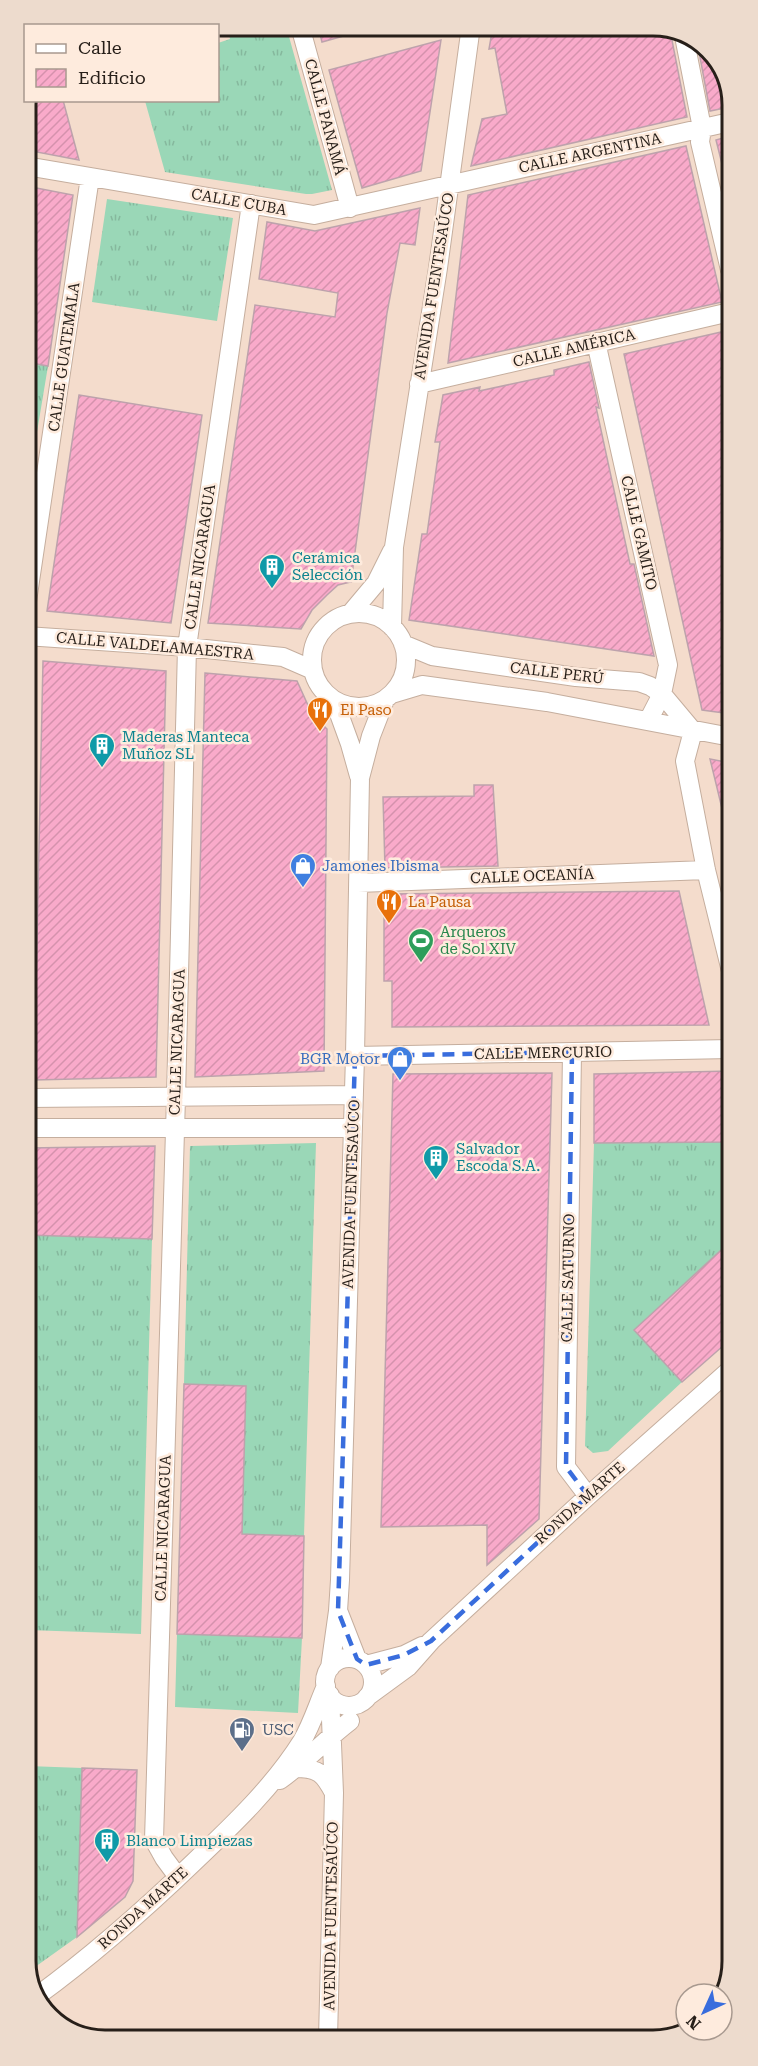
<svg xmlns="http://www.w3.org/2000/svg" width="758" height="2066" font-family="'Roboto Serif',serif">
<defs>
<pattern id="grass-tufts" width="24" height="20" patternUnits="userSpaceOnUse" patternTransform="scale(1.5)"><rect width="24" height="20" fill="#9ad7b7"/><path d="M3 7l-1-3M5 7V3M7 7l1-3M15 17l-1-3M17 17v-4M19 17l1-3" fill="none" stroke="#85b89d"/></pattern>
<pattern id="building-hatch" width="6" height="6" patternUnits="userSpaceOnUse" patternTransform="scale(1.5)"><rect width="6" height="6" fill="#f9aaca"/><path d="M-1 1l2-2M0 6l6-6M5 7l2-2" fill="none" stroke="#d592ad"/></pattern>
</defs>
<rect width="100%" height="100%" fill="#f4dccc"/>
<path fill="url(#grass-tufts)" d="M 263,26 L 286,26 L 332,190 L 312,194 L 306,194 L 165,172 L 145,101 L 218,100 L 218,43 L 230,39 L 229,35 Z
M 107,199 L 233,218 L 217,321 L 92,302 Z
M 26,362 L 48,366 L 26,498 Z
M 731,1142 L 731,1241 L 634,1330 L 682,1382 L 608,1451 L 593,1453 L 585,1446 L 594,1143 Z
M 316,1143 L 304,1536 L 242,1534 L 246,1386 L 184,1384 L 190,1146 Z
M 27,1235 L 152,1239 L 141,1634 L 28,1630 Z
M 177,1634 L 302,1638 L 298,1713 L 175,1707 Z
M 28,1766 L 82,1768 L 77,1937 L 28,1972 Z"/>
<path fill="url(#building-hatch)" stroke="#bda2ac" stroke-width="1.5" d="M 318,26 L 369,26 L 369,29 L 322,42 Z
M 493,26 L 659,26 L 670,30 L 687,117 L 471,166 L 482,119 L 507,114 L 495,48 L 489,49 Z
M 441,40 L 421,171 L 362,188 L 329,70 Z
M 697,41 L 705,45 L 730,84 L 730,107 L 710,111 Z
M 26,100 L 63,100 L 79,160 L 26,150 Z
M 730,136 L 730,176 L 725,176 L 716,140 Z
M 686,146 L 722,302 L 448,363 L 468,195 Z
M 26,186 L 73,195 L 48,366 L 26,362 Z
M 420,208 L 415,245 L 400,243 L 387,313 L 351,582 L 338,585 L 327,595 L 312,610 L 301,629 L 208,623 L 255,305 L 335,317 L 338,293 L 259,279 L 267,222 L 315,231 Z
M 730,330 L 730,611 L 731,714 L 702,710 L 624,354 Z
M 589,362 L 599,408 L 596,407 L 630,564 L 634,564 L 654,656 L 409,620 L 422,534 L 427,534 L 440,442 L 435,442 L 443,395 L 480,387 L 479,391 L 554,375 L 554,370 Z
M 79,395 L 202,415 L 171,623 L 47,611 Z
M 43,661 L 166,671 L 156,1077 L 34,1080 Z
M 205,673 L 297,681 L 312,714 L 327,729 L 324,1071 L 195,1077 Z
M 710,759 L 731,763 L 731,825 L 726,825 Z
M 474,785 L 493,785 L 498,866 L 385,868 L 383,797 L 474,796 Z
M 679,891 L 709,1025 L 392,1027 L 392,981 L 384,981 L 384,894 Z
M 731,1071 L 731,1142 L 594,1143 L 594,1074 Z
M 552,1073 L 539,1519 L 487,1565 L 487,1525 L 381,1527 L 393,1074 Z
M 155,1146 L 152,1239 L 27,1235 L 28,1148 Z
M 731,1241 L 732,1338 L 682,1382 L 634,1330 Z
M 184,1384 L 246,1386 L 242,1534 L 304,1536 L 302,1638 L 177,1634 Z
M 82,1768 L 137,1770 L 133,1881 L 125,1897 L 77,1937 Z"/>
<g fill="none" stroke-linecap="round" stroke-linejoin="round">
<defs>
<path id="minor" d="M 300,26 L 350,208
M 684,36 L 702,128 L 700,142 L 730,270
M 26,166 L 314,215 L 730,122
M 596,342 L 668,665 L 662,694 L 648,721
M 419,384 L 730,312
M 26,608 L 90,177
M312 660a47 47 0 1 1 94 0a47 47 0 1 1-94 0Z
M 350,614 L 376,583 L 392,551
M 392,627 L 394,547 L 438,268 L 471,26
M 26,636 L 187,647 L 283,657 L 313,670
M 403,644 L 432,656 L 576,677 L 639,682 L 650,686 L 662,694 L 693,731
M 392,694 L 422,685 L 547,702 L 731,737
M 334,700 L 350,744 L 359,776
M 693,731 L 685,761 L 706,870 L 731,971
M 358,883 L 706,870
M 572,1052 L 566,1467 L 588,1496
M 355,1056 L 731,1049
M 27,1098 L 354,1095
M 27,1128 L 353,1128
M 339,1613 L 357,1659
M325 1682a24 24 0 1 1 48 0a24 24 0 1 1-48 0Z
M 366,1665 L 404,1655 L 422,1646
M 330,1668 L 338,1611 L 340,1580 L 355,1056 L 360,778 L 371,736 L 385,700
M 367,1697 L 408,1667 L 431,1641 L 588,1496 L 732,1368
M 296,1768 C 319,1768 324,1774 334,1793
M 280,1780 C 305,1762 325,1740 350,1721
M 178,1877 L 164,1858 L 154,1840 L 176,1097 L 187,647 L 251,204
M 37,1996 C 92,1956 144,1910 193,1863 C 233,1825 273,1787 302,1741 C 312,1724 318,1704 326,1686
M 328,2039 L 334,1793 L 330,1695"/>
</defs>
<use href="#minor" stroke="#c5ae9e" stroke-width="20"/>
<use href="#minor" stroke="#fff" stroke-width="18"/>
</g>
<path fill="none" stroke="#396ddd" stroke-width="4.5" stroke-dasharray="12 8" stroke-linejoin="round" d="M 572,1052 L 566,1467 L 588,1496 L 431,1641 L 404,1655 L 366,1665 L 357,1659 L 338,1611 L 355,1056 Z"/>
<defs>
<symbol id="building-pin" viewBox="-11 -11 22 30"><path d="M0 17L-7.5 6A9.5 9.5 0 1 1 7.5 6Z" fill="#0f9aa8" stroke="#feebdd"/><path d="M-4-6H4V6H1V3H-1V6H-4ZM-2.5-4.3h1.7v1.8h-1.7ZM.8-4.3h1.7v1.8H.8ZM-2.5-1h1.7V.8h-1.7ZM.8-1h1.7V.8H.8Z" fill="#fff"/></symbol>
<symbol id="restaurant-pin" viewBox="-11 -11 22 30"><path d="M0 17L-7.5 6A9.5 9.5 0 1 1 7.5 6Z" fill="#e8710a" stroke="#feebdd"/><path d="M-5-6h1v4h1v-4h1v4h1v-4h1v5L-1.5 .5V6h-2V.5L-5-1ZM5-6V6H3V1.5H1.5Q1.5-4 5-6Z" fill="#fff"/></symbol>
<symbol id="shop-pin" viewBox="-11 -11 22 30"><path d="M0 17L-7.5 6A9.5 9.5 0 1 1 7.5 6Z" fill="#3f7fe0" stroke="#feebdd"/><path d="M-5-2.5h2.3a2.7 3.5 0 0 1 5.4 0H5L5.5 6h-11ZM-1.5-2.5h3a1.5 2.3 0 0 0-3 0Z" fill="#fff"/></symbol>
<symbol id="stadium-pin" viewBox="-11 -11 22 30"><path d="M0 17L-7.5 6A9.5 9.5 0 1 1 7.5 6Z" fill="#2e9e5b" stroke="#feebdd"/><path d="M0-5a6.5 5 0 1 0 0 10a6.5 5 0 1 0 0-10ZM-3.5-1.8h7v3.6h-7Z" fill="#fff"/></symbol>
<symbol id="fuel-pin" viewBox="-11 -11 22 30"><path d="M0 17L-7.5 6A9.5 9.5 0 1 1 7.5 6Z" fill="#5c6f8a" stroke="#feebdd"/><path d="M-5.5-6h7V0h2V4h1.3V-2.5L3-4.5l.8-.8L6-3V5H2.5V1h-1V6h-7ZM-4.2-4.7v3.2H.2V-4.7Z" fill="#fff"/></symbol>
</defs>
<g fill-rule="evenodd">
<use href="#building-pin" x="257" y="552" width="30" height="40"/>
<use href="#restaurant-pin" x="305" y="695" width="30" height="40"/>
<use href="#building-pin" x="87" y="731" width="30" height="40"/>
<use href="#shop-pin" x="288" y="851" width="30" height="40"/>
<use href="#restaurant-pin" x="374" y="887" width="30" height="40"/>
<use href="#stadium-pin" x="406" y="926" width="30" height="40"/>
<use href="#shop-pin" x="385" y="1044" width="30" height="40"/>
<use href="#building-pin" x="421" y="1143" width="30" height="40"/>
<use href="#fuel-pin" x="227" y="1715" width="30" height="40"/>
<use href="#building-pin" x="92" y="1826" width="30" height="40"/>
</g>
<g text-anchor="middle" stroke-width="5" stroke-linejoin="round" paint-order="stroke">
<g font-size="15" fill="#271f19" stroke="#feebdd">
<text transform="translate(325 117) rotate(75)" y="5">CALLE PANAMÁ</text>
<text transform="translate(590 153) rotate(-12)" y="5">CALLE ARGENTINA</text>
<text transform="translate(239 202) rotate(10)" y="5">CALLE CUBA</text>
<text transform="translate(434 286) rotate(-81)" y="5">AVENIDA FUENTESAÚCO</text>
<text transform="translate(574 348) rotate(-13)" y="5">CALLE AMÉRICA</text>
<text transform="translate(64 357) rotate(-82)" y="5">CALLE GUATEMALA</text>
<text transform="translate(639 533) rotate(77)" y="5">CALLE GAMITO</text>
<text transform="translate(200 557) rotate(-82)" y="5">CALLE NICARAGUA</text>
<text transform="translate(155 646) rotate(5)" y="5">CALLE VALDELAMAESTRA</text>
<text transform="translate(557 673) rotate(7)" y="5">CALLE PERÚ</text>
<text transform="translate(532 876) rotate(-2)" y="5">CALLE OCEANÍA</text>
<text transform="translate(177 1042) rotate(-88)" y="5">CALLE NICARAGUA</text>
<text transform="translate(543 1053) rotate(-1)" y="5">CALLE MERCURIO</text>
<text transform="translate(351 1194) rotate(-88)" y="5">AVENIDA FUENTESAÚCO</text>
<text transform="translate(568 1278) rotate(-89)" y="5">CALLE SATURNO</text>
<text transform="translate(580 1503) rotate(-42)" y="5">RONDA MARTE</text>
<text transform="translate(163 1528) rotate(-88)" y="5">CALLE NICARAGUA</text>
<text transform="translate(143 1908) rotate(-42)" y="5">RONDA MARTE</text>
<text transform="translate(331 1916) rotate(-89)" y="5">AVENIDA FUENTESAÚCO</text>
</g>
<g font-size="15" fill="#0d838f" stroke="#feebdd" text-anchor="start">
<text x="292" y="563">Cerámica<tspan x="292" dy="17">Selección</tspan></text>
<text x="122" y="742">Maderas Manteca<tspan x="122" dy="17">Muñoz SL</tspan></text>
<text x="456" y="1154">Salvador<tspan x="456" dy="17">Escoda S.A.</tspan></text>
<text x="126" y="1846">Blanco Limpiezas</text>
</g>
<g font-size="15" fill="#c56008" stroke="#feebdd" text-anchor="start">
<text x="340" y="715">El Paso</text>
<text x="408" y="907">La Pausa</text>
</g>
<g font-size="15" fill="#366cbe" stroke="#feebdd" text-anchor="start">
<text x="322" y="871">Jamones Ibisma</text>
<text x="380" y="1064" text-anchor="end">BGR Motor</text>
</g>
<g font-size="15" fill="#27864d" stroke="#feebdd" text-anchor="start">
<text x="440" y="937">Arqueros<tspan x="440" dy="17">de Sol XIV</tspan></text>
</g>
<g font-size="15" fill="#4e5e75" stroke="#feebdd" text-anchor="start">
<text x="262" y="1735">USC</text>
</g>
</g>
<path d="M0 0H758V2066H0ZM105 36H653A69 69 0 0 1 722 105V1961A69 69 0 0 1 653 2030H105A69 69 0 0 1 36 1961V105A69 69 0 0 1 105 36Z" fill="#eddbcd" fill-rule="evenodd"/>
<path fill="none" stroke="#271f19" stroke-width="3" d="M105 36H653A69 69 0 0 1 722 105V1961A69 69 0 0 1 653 2030H105A69 69 0 0 1 36 1961V105A69 69 0 0 1 105 36Z"/>
<rect x="24" y="24" width="195" height="78" fill="#feebdd" stroke="#a8998f" stroke-width="1.5"/>
<rect x="36" y="44" width="30" height="9" fill="#ffffff" stroke="#a8998f" stroke-width="1.5"/>
<text x="78" y="54" font-size="18" fill="#271f19">Calle</text>
<rect x="36" y="69" width="30" height="18" fill="url(#building-hatch)" stroke="#a8998f" stroke-width="1.5"/>
<text x="78" y="84" font-size="18" fill="#271f19">Edificio</text>
<g transform="translate(704 2012) rotate(225)"><circle r="28" fill="#feebdd" stroke="#a8998f" stroke-width="1.5"/>
<path d="M0-4.5L10 22L0 15L-10 22Z" fill="#396ddd"/>
<text y="-9" font-size="16" font-weight="bold" text-anchor="middle" fill="#271f19">N</text>
</g>
</svg>
